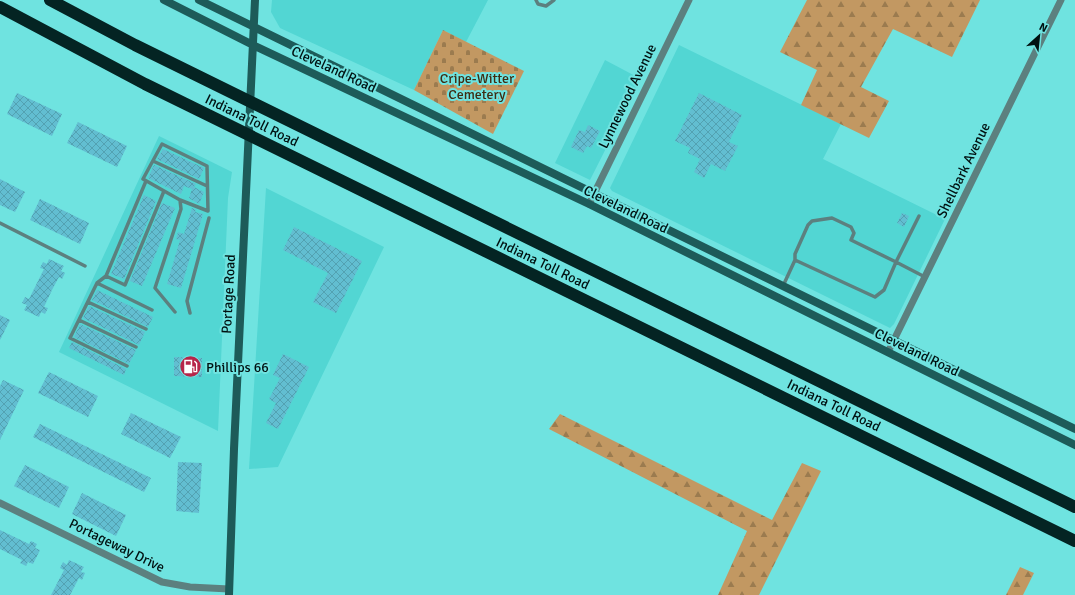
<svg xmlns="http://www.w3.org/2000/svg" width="1075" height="595" font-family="Signika,sans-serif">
<defs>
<pattern id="forest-firs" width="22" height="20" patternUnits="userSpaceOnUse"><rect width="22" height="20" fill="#c29862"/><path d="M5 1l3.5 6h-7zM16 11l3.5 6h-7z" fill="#9b7b4f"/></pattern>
<pattern id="cemetery-stones" width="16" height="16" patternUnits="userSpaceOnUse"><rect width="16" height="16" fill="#c29862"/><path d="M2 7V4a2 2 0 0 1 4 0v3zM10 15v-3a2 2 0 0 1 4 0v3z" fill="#9b7b4f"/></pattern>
<pattern id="building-cross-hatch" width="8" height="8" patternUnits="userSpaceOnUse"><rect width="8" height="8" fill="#62bed1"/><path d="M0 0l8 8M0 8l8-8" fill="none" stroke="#53a2b2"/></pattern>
</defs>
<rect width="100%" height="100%" fill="#6fe3e0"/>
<path fill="#52d6d3" d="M 272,0 L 488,0 L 466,42 L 443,30 L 414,90 L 280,28 L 271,12 Z
M 679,45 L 841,124 L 823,159 L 945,219 L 894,324 L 890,328 L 612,191 L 610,188 Z
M 605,60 L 641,79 L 590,180 L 555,163 Z
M 159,136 L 232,172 L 228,198 L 218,431 L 59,352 Z
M 266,188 L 384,247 L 278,467 L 249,469 Z"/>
<path fill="url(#forest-firs)" d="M 807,0 L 980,0 L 952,57 L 893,29 L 861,87 L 889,101 L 869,138 L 801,105 L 817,70 L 780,52 Z
M 560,414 L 772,520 L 802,463 L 821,471 L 759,595 L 718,595 L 747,531 L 549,429 Z
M 1020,567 L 1034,573 L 1023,595 L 1006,595 Z"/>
<path fill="url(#cemetery-stones)" d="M 443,30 L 524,71 L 493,134 L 414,90 Z"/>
<path fill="url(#building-cross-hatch)" d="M 17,93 L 62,114 L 52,136 L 7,114 Z
M 699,93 L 742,115 L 729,142 L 738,146 L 725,171 L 711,164 L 704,178 L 694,172 L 700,159 L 688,153 L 690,148 L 675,141 Z
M 78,122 L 127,146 L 117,167 L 67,143 Z
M 588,125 L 600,131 L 591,148 L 587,146 L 583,153 L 571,147 L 579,130 L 585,132 Z
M 163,149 L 204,168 L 199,179 L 157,159 Z
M 154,165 L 196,184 L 194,187 L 204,192 L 199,204 L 189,198 L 192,189 L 184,186 L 181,194 L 148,178 Z
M 0,179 L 25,192 L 15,212 L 0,205 Z
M 144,195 L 156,201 L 124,279 L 122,278 L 111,274 Z
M 40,199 L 89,223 L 80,244 L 30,220 Z
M 162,203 L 175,208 L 142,286 L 130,281 Z
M 192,208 L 196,210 L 195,212 L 203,214 L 181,288 L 167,284 L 180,240 L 176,239 L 178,232 L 184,234 Z
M 902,213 L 909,216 L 904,227 L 897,223 Z
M 294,227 L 362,261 L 336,313 L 313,302 L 328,273 L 283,250 Z
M 49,259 L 64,266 L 61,271 L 65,273 L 62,279 L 59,277 L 52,290 L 44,307 L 48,308 L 45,314 L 41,312 L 39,317 L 24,310 L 27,305 L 22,303 L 25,297 L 29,299 L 44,269 L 40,268 L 43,262 L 47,264 Z
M 97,290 L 153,317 L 148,327 L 92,300 Z
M 89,306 L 145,332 L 139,345 L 83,318 Z
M 0,315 L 10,320 L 0,340 Z
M 80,324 L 136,350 L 129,364 L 74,337 Z
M 72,342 L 126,369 L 124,375 L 69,348 Z
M 283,354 L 309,367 L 278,429 L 266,423 L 276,403 L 269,399 L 280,378 L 273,375 Z
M 174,357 L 202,358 L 202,377 L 174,376 Z
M 49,372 L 98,396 L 88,417 L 38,393 Z
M 3,380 L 24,390 L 0,440 L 0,386 Z
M 131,413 L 181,437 L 170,458 L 121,434 Z
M 40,424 L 151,478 L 144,492 L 33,437 Z
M 178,462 L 202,463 L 199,513 L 176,511 Z
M 25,465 L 69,487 L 59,508 L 14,486 Z
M 82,493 L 126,515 L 116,536 L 72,514 Z
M 0,530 L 29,544 L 31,541 L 37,544 L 35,548 L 40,550 L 33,564 L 28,562 L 26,566 L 20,563 L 22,560 L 0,549 Z
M 69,560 L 84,567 L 81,572 L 85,573 L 82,580 L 79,578 L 70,595 L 51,595 L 64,570 L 60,568 L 63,562 L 67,565 Z"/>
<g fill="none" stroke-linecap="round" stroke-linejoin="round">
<path stroke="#5c807f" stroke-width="3.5" d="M 536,0 L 538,4 L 546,6 L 554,0
M 153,161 L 207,186
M 146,181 L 106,276 L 125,285 L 164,191
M 919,216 L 896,262 L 925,277
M 832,218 L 851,227 L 854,233 L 851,240 L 896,262 L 884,290 L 875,297 L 795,260 L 795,254 L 808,225 L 812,221 Z
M 0,223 L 85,266
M 106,276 L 97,283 L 70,338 L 127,366
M 97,283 L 152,310
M 783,286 L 795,260
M 88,302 L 146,329
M 175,312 L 155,288 L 181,209 L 180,200 L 143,179 L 162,144 L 207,166 L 208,211 L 180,200
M 190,313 L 187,301 L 209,218
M 79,320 L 136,347"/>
<path stroke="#5c807f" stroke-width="7" d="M 589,204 L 689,0
M 888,352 L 1061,0
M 0,503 L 162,582 L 190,587 L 229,589"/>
<path stroke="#1d5b59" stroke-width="8" d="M 164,0 L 253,45 L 589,204 L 1075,445
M 199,0 L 1075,429
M 229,595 L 234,449 L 255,0"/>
<path stroke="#042423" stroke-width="12" d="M 50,0 L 135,45 L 1075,507
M 0,7 L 145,84 L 1075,541"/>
</g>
<defs>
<symbol id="fuel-disc" viewBox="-11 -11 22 22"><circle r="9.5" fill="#b62549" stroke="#6fe3e0"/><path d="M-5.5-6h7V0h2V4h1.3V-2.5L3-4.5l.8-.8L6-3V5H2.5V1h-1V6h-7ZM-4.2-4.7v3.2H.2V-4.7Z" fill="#fff"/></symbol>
</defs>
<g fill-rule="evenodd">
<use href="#fuel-disc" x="178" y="354" width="25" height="25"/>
</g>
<g text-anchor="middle" stroke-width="4" stroke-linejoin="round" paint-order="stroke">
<g font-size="14" fill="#011" stroke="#6fe3e0">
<text transform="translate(334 69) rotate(25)" y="5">Cleveland Road</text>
<text transform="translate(627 96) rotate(-64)" y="5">Lynnewood Avenue</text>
<text transform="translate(252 120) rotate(26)" y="5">Indiana Toll Road</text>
<text transform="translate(963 170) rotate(-64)" y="5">Shellbark Avenue</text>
<text transform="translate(626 209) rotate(26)" y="5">Cleveland Road</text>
<text transform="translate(543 263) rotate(26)" y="5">Indiana Toll Road</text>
<text transform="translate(228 294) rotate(-87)" y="5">Portage Road</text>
<text transform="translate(917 352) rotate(26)" y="5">Cleveland Road</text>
<text transform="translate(834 405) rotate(26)" y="5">Indiana Toll Road</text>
<text transform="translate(117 545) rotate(26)" y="5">Portageway Drive</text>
</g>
<g font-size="14" fill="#3f2c12" stroke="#6fe3e0">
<text x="477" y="83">Cripe-Witter<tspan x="477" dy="16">Cemetery</tspan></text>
</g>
<g font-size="14" fill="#011" stroke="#6fe3e0" text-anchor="start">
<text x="206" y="372">Phillips 66</text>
</g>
</g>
<g transform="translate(1039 36) rotate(27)" stroke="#6fe3e0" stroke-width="3" paint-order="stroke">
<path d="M0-3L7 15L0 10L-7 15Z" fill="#001111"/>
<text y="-6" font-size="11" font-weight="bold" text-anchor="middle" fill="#001111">N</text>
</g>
</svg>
